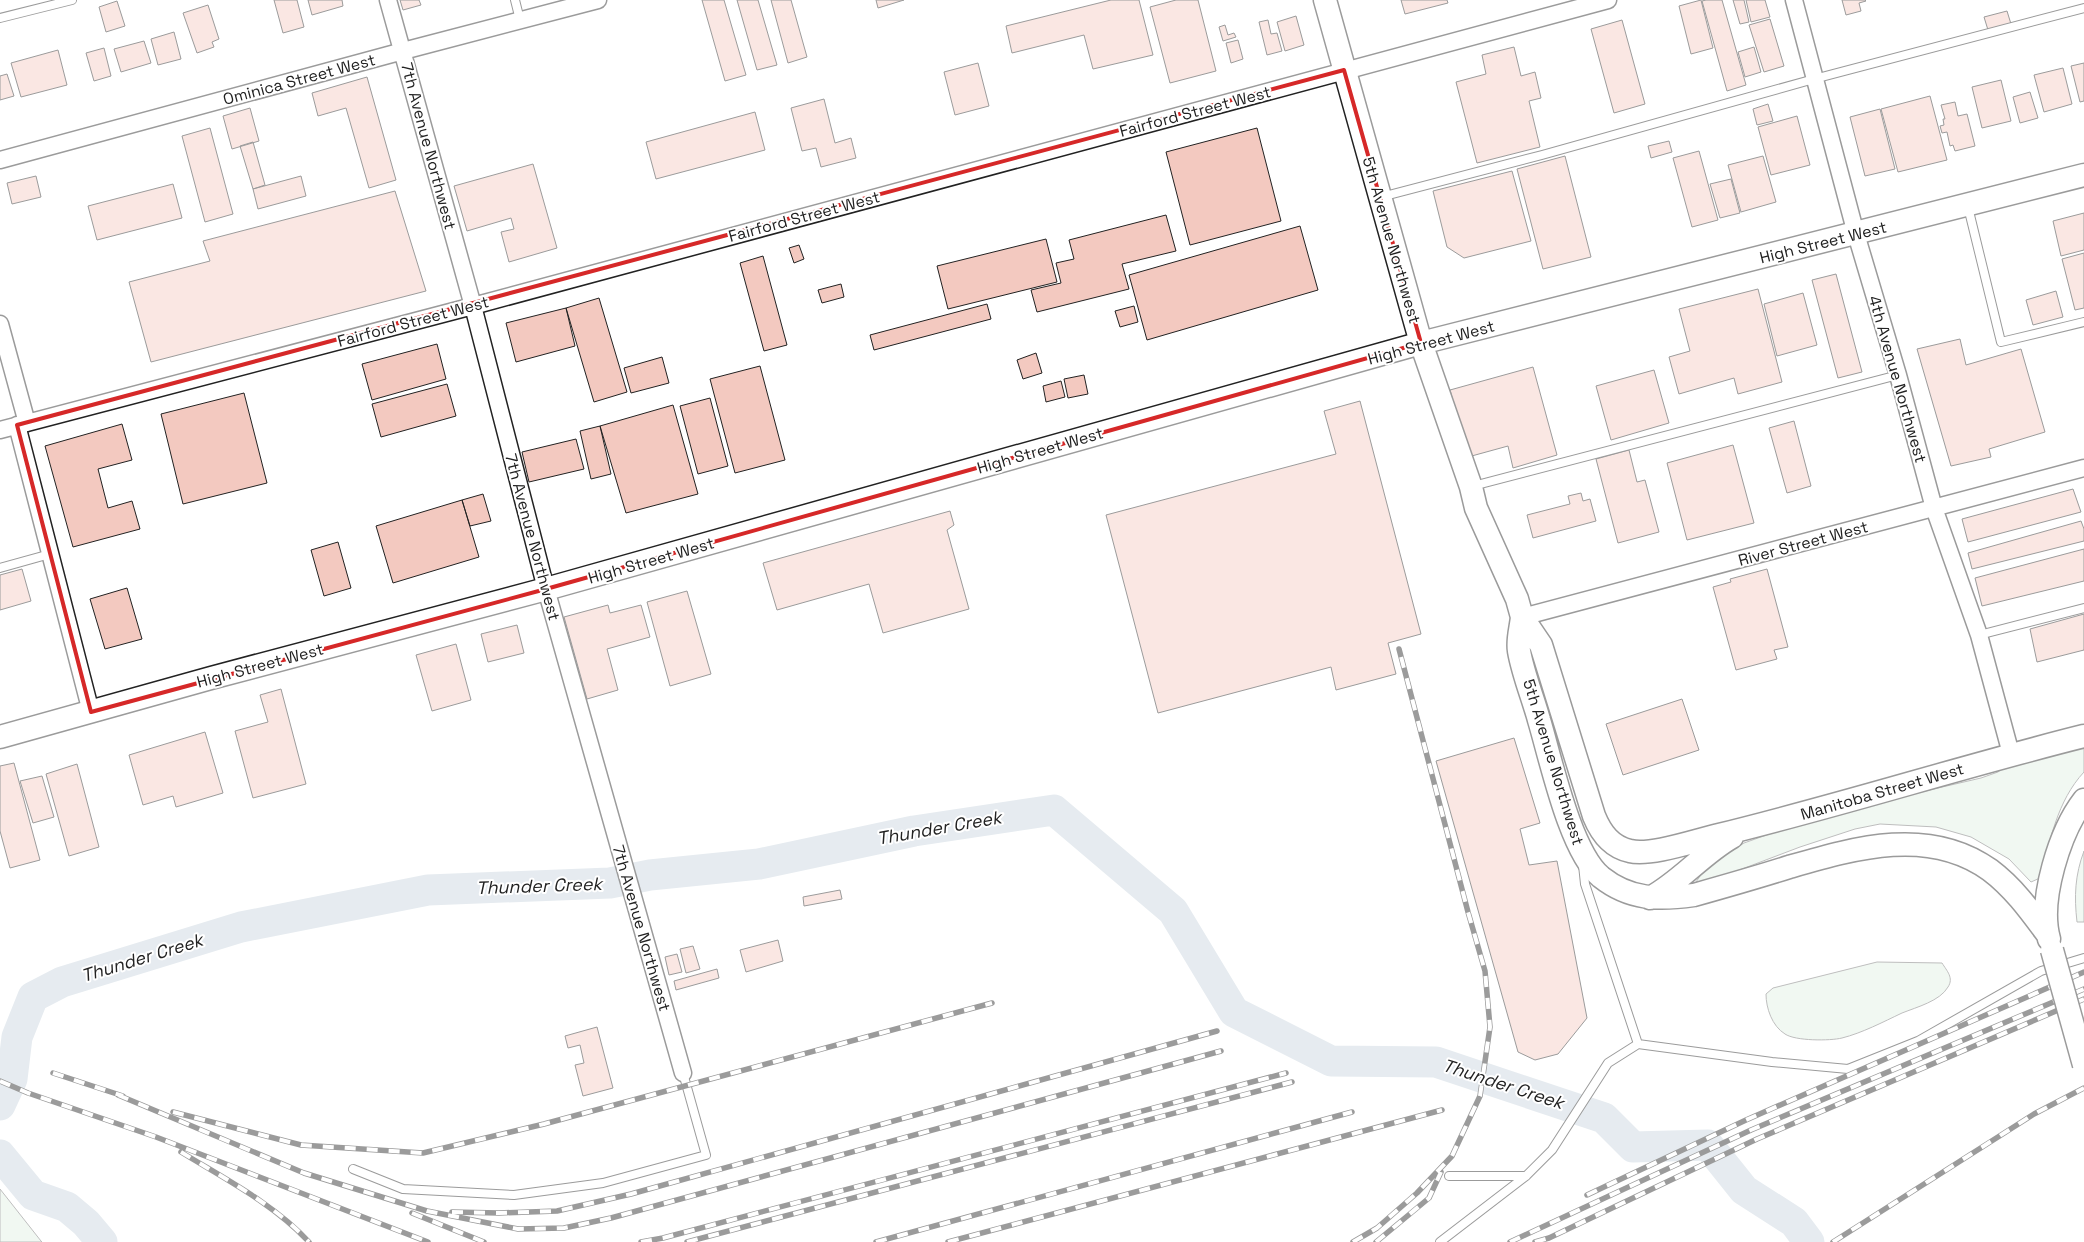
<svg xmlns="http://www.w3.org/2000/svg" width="2084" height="1242" font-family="'Space Grotesk',sans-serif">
<rect width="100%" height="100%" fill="#fff"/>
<path fill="#e0efe3" stroke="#6f6f6f" d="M 2084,741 L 2084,772 C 2057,801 2050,841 2040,878 L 2031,882 L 2009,859 L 1971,837 L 1936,827 L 1880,824 L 1855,829 L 1800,847 L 1692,888 L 1702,873 L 1717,860 L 1744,843 L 1786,828 L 1882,801 L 1981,778 L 1998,772 L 2017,757 Z
M 2084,851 L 2084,922 L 2077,922 C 2074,896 2075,875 2084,851 Z
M 1877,962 L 1942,963 C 1947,971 1954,978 1948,987 C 1940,1001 1917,1007 1902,1013 C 1883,1022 1862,1033 1842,1038 C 1830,1041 1795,1041 1785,1034 C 1772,1026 1766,1008 1766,994 L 1773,988 Z
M 0,1189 L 41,1241 L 42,1242 L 0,1242 Z"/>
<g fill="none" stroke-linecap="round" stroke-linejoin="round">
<path stroke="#c7d3dd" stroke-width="31" d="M 0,1105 L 12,1079 L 17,1037 L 33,997 L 62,982 L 241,927 L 428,890 L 610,883 L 650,875 L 759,864 L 914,831 L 1054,810 L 1173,911 L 1234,1012 L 1331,1061 L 1436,1062 L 1604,1118 L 1633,1147 L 1708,1145 L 1744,1190 L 1794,1222 L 1809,1242
M 0,1155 L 33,1195 L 67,1207 L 86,1223 L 102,1242"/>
</g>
<path fill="#f3c9c0" stroke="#222" d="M 274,0 L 297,0 L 304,27 L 283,33 Z
M 308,0 L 342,0 L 343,6 L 312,15 Z
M 400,0 L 419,0 L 421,5 L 403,10 Z
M 702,0 L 724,0 L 746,75 L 725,81 Z
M 737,0 L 758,0 L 777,65 L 757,70 Z
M 771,0 L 791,0 L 807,57 L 788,63 Z
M 876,0 L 904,0 L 878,8 Z
M 1111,0 L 1139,0 L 1153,55 L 1093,69 L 1084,35 L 1012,53 L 1006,26 Z
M 1176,0 L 1198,0 L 1216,71 L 1170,83 L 1150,7 Z
M 1401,0 L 1447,0 L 1448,3 L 1405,14 Z
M 1701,0 L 1713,48 L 1691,54 L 1679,6 Z
M 1706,0 L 1722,0 L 1746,85 L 1727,91 L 1702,1 Z
M 1733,0 L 1744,0 L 1749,22 L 1740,24 Z
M 1746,0 L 1765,0 L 1770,17 L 1751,22 Z
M 1842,0 L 1865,0 L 1866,1 L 1859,3 L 1861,11 L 1846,15 Z
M 117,1 L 125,26 L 106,32 L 99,7 Z
M 208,5 L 219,39 L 212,42 L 214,47 L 197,53 L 183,13 Z
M 2007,11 L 2011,24 L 1988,30 L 1984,17 Z
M 1296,16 L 1304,45 L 1285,51 L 1277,22 Z
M 1770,19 L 1784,66 L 1764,72 L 1749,25 Z
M 1268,20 L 1271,34 L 1277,33 L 1282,51 L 1267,55 L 1259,22 Z
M 1622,20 L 1645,104 L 1614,113 L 1591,29 Z
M 1225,25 L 1228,35 L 1234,33 L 1236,37 L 1223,41 L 1219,27 Z
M 174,32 L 181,59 L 158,65 L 151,39 Z
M 1238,40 L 1243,59 L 1231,63 L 1226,43 Z
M 144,41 L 151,63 L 121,72 L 114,49 Z
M 1514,47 L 1521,76 L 1535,72 L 1541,98 L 1529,101 L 1540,147 L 1477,163 L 1456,82 L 1486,74 L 1482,55 Z
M 1754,47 L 1761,72 L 1745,77 L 1738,52 Z
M 104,48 L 111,76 L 94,81 L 86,53 Z
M 58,50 L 67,85 L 21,97 L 11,63 Z
M 978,63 L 989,106 L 955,115 L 944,72 Z
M 2084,63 L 2084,101 L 2080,102 L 2071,66 Z
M 2063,68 L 2072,104 L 2044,112 L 2034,75 Z
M 7,74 L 14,96 L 0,100 L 0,76 Z
M 367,77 L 396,180 L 369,188 L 346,108 L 318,116 L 312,93 Z
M 2001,80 L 2011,121 L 1982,128 L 1972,87 Z
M 2030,92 L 2038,118 L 2020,123 L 2013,97 Z
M 1930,96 L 1947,160 L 1898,172 L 1881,109 Z
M 824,99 L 835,143 L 851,138 L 856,158 L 821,167 L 816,148 L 802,151 L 791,108 Z
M 1955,102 L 1958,116 L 1967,114 L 1975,146 L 1955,151 L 1953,145 L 1950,146 L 1947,132 L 1942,133 L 1940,126 L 1944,125 L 1943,119 L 1945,119 L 1941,105 Z
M 1768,104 L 1773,121 L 1757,125 L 1753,109 Z
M 250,108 L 259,141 L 232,149 L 223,116 Z
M 1880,109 L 1895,169 L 1865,176 L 1850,117 Z
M 755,112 L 765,150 L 656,179 L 646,142 Z
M 1797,116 L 1810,165 L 1771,175 L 1758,127 Z
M 210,128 L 233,214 L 205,222 L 182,136 Z
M 1257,128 L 1281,221 L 1190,245 L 1166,152 Z
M 1669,141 L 1672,152 L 1651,158 L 1648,146 Z
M 253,142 L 265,185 L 253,189 L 240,146 Z
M 1699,151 L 1718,220 L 1692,227 L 1673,158 Z
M 1565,156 L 1591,257 L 1543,269 L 1517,169 Z
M 1763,156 L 1776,202 L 1741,212 L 1728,165 Z
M 533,164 L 557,248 L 509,262 L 501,232 L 514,229 L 511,218 L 467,231 L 454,186 Z
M 1512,171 L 1531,241 L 1464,258 L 1447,247 L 1433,191 Z
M 36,176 L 41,197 L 12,204 L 7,183 Z
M 301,176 L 306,196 L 258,209 L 253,189 Z
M 1731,179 L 1740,213 L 1720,218 L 1710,184 Z
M 173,184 L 182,218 L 97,240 L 88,206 Z
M 395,191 L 426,291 L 151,362 L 129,282 L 210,261 L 203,241 Z
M 2084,213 L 2084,250 L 2061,256 L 2053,221 Z
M 1166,215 L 1176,251 L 1122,264 L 1129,289 L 1037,312 L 1031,290 L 1061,283 L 1056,263 L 1074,259 L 1069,240 Z
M 1300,226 L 1318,290 L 1147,340 L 1129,275 Z
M 1046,239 L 1057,282 L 948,309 L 937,266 Z
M 799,245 L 804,259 L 794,263 L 789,248 Z
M 2084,253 L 2084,308 L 2075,310 L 2062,259 Z
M 763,256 L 787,345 L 764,351 L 740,263 Z
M 1836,274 L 1862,372 L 1838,378 L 1812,280 Z
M 841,284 L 844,297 L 822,303 L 818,290 Z
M 1758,289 L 1782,382 L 1738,394 L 1734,378 L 1679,394 L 1669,357 L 1690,351 L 1679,309 Z
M 2056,291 L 2063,317 L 2033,325 L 2026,300 Z
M 1803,293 L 1817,345 L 1777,356 L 1764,304 Z
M 599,298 L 627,392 L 594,402 L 566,308 Z
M 987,304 L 991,319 L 874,350 L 870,335 Z
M 1134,306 L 1138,322 L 1120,327 L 1115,311 Z
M 566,308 L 575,346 L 516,362 L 506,323 Z
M 1960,339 L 1966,365 L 2021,349 L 2045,432 L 1989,449 L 1991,457 L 1951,466 L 1917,349 Z
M 437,344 L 446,379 L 372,400 L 362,364 Z
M 1036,353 L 1042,373 L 1023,379 L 1017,360 Z
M 662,357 L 669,383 L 631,393 L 624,368 Z
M 760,366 L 785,460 L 735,473 L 710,379 Z
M 1533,367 L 1557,455 L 1513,468 L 1508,446 L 1468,457 L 1450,390 Z
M 1654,370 L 1669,423 L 1611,440 L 1596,386 Z
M 1084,375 L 1088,394 L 1068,398 L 1064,379 Z
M 1061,381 L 1065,397 L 1046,402 L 1043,386 Z
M 447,384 L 456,416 L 381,437 L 372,404 Z
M 244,393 L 267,483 L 183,504 L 161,414 Z
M 710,398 L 728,466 L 698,474 L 680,406 Z
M 1360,401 L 1421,634 L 1388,643 L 1396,674 L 1336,690 L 1331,667 L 1158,713 L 1106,515 L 1336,454 L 1324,411 Z
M 673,405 L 698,494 L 626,513 L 600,426 Z
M 1794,421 L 1811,486 L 1787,493 L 1769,428 Z
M 122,424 L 132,460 L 98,469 L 108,508 L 132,501 L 140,529 L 73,547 L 45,446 Z
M 600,426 L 611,474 L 591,479 L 580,431 Z
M 576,439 L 584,469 L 529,482 L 522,452 Z
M 1733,445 L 1754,523 L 1687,540 L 1667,463 Z
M 1629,450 L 1637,482 L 1645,480 L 1659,532 L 1618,543 L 1596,459 Z
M 2073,489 L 2081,512 L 1968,542 L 1962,519 Z
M 1581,493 L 1583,501 L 1590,499 L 1596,521 L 1533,538 L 1527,515 L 1570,504 L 1568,496 Z
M 483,494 L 491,521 L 470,526 L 462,500 Z
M 462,500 L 479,557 L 393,583 L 376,526 Z
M 950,511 L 954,525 L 947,530 L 969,609 L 883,633 L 869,584 L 777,610 L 763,563 Z
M 2081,521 L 2084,529 L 2084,541 L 1972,569 L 1968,553 Z
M 338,542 L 351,588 L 324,596 L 311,550 Z
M 2084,549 L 2084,581 L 1982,606 L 1975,578 Z
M 22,569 L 31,601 L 0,610 L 0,575 Z
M 1767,569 L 1788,647 L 1774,650 L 1777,659 L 1736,670 L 1713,587 L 1731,582 L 1730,579 Z
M 127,588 L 142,639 L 105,649 L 90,599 Z
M 687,591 L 711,674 L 670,686 L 647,602 Z
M 608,605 L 610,613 L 641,605 L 650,637 L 607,649 L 618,690 L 587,699 L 564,617 Z
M 2084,614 L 2084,650 L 2037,662 L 2030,629 Z
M 517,625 L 524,653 L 488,662 L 481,634 Z
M 456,644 L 471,700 L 432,711 L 416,655 Z
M 281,689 L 306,784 L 253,798 L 235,731 L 268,722 L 260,695 Z
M 1682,699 L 1699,750 L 1623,775 L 1606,724 Z
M 205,732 L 223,793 L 176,807 L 173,796 L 143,805 L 129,755 Z
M 1514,738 L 1540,823 L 1520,829 L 1529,865 L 1557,861 L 1587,1018 L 1558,1054 L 1535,1060 L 1518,1052 L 1436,761 Z
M 14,763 L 40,860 L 10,868 L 0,831 L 0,766 Z
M 77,764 L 99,847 L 69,856 L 46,774 Z
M 42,776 L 54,817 L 33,823 L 20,781 Z
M 840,890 L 842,899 L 804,906 L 803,897 Z
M 778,940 L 783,961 L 746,972 L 740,950 Z
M 693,946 L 700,969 L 686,973 L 680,949 Z
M 677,954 L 682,972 L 669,975 L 665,957 Z
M 717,969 L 719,978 L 676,990 L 674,981 Z
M 597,1027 L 613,1088 L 583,1096 L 575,1065 L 584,1063 L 580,1045 L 568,1048 L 565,1036 Z"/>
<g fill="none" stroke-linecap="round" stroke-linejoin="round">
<defs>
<path id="lane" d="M 515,0 L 520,20
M 0,18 L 72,0
M 1381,197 L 1542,155 L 1814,79 L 2084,8
M 1968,207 L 2001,342 L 2084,322
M 1473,486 L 1898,375
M 0,568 L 50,554
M 1979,635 L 2084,608
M 1583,865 L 1585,884 L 1638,1044
M 353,1169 L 403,1189 L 514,1195 L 603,1183 L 706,1155 L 683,1073
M 1449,1176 L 1526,1176
M 1440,1242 L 1526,1176 L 1552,1150 L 1608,1063 L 1638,1044 L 1772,1062 L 1848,1069 L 1918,1041 L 2041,971 L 2084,958"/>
<path id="street" d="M 388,0 L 473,306 L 546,589 L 683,1073
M 1794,0 L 1856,234 L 1898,375 L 1934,508 L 1979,635 L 2011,754
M 0,160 L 403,51 L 598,0
M 0,324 L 27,423
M 17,425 L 91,712
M 0,430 L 473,306 L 1608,0
M 1522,617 L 2084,468"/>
<path id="secondary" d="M 1325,0 L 1421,343 L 1471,487 L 1476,508 L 1517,599 L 1522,617 L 1541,645 L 1594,816 C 1601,833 1611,847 1630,851 C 1650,856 1694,841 1715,836 C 1839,806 1960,767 2084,736
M 1522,617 C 1521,628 1517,640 1519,651 C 1523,674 1533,698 1539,720 C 1551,760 1570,851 1601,877 C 1630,900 1659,900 1694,895 C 1726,886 1758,877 1789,867 C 1855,848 1929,826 1990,870 C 2014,888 2031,912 2048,935
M 0,737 L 211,678 L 546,589 L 1421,343 L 2084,175
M 1650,898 C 1680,882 1702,854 1732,837
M 2049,939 C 2038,900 2060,831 2084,800"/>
</defs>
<use href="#lane" stroke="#222" stroke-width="10"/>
<use href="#street" stroke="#222" stroke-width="19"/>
<use href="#secondary" stroke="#222" stroke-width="25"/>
<use href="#lane" stroke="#fff" stroke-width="8"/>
<use href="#street" stroke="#fff" stroke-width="16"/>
<use href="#secondary" stroke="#fff" stroke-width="22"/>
<defs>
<path id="rail" d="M 53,1073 L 123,1096
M 0,1081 L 28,1093 L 156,1137 L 428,1242
M 118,1095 L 304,1173 L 427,1211 L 518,1229 L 564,1228 L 611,1218 L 1221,1051
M 173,1112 L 301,1145 L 423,1153 L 544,1124 L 992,1003
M 181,1152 C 225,1179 274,1204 309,1242
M 1587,1195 L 1746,1120 L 2084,972
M 452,1212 L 499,1213 L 557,1211 L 631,1194 L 1217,1031
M 412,1213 L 484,1242
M 641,1242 L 663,1238 L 1286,1073
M 687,1242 L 1292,1082
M 876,1242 L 1352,1112
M 948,1242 L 1442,1110
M 1353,1242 L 1377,1228 L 1417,1193 L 1452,1156 L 1480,1096 L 1490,1027 L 1485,971 L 1468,912 L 1399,649
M 1376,1242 L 1429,1198 L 1441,1172
M 1510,1242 L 1751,1130 L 2084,989
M 1535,1242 L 1549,1238 L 1757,1139 L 2084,999
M 1833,1242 L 2034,1114 L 2084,1088"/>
</defs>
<use href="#rail" stroke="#222" stroke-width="5.5"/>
<use href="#rail" stroke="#fff" stroke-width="4" stroke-dasharray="11" stroke-linecap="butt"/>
<defs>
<path id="secondary-bridge" d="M 2052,950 L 2084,1065"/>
</defs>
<use href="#secondary-bridge" stroke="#222" stroke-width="25" stroke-linecap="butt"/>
<use href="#secondary-bridge" stroke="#fff" stroke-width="22"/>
</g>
<path d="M0 0H2084V1242H0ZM 1344,70 L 1421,343 L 546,589 L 91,712 L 17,425 Z" fill="#fff" fill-opacity=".55" fill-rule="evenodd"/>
<path fill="none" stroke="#d62828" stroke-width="4" stroke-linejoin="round" d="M 1344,70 L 1421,343 L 546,589 L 91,712 L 17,425 Z"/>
<g text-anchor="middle" stroke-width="4" stroke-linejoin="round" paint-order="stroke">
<g font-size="16" fill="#222" stroke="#fff">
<text transform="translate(299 79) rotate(-15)" y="6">Ominica Street West</text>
<text transform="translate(1195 111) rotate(-15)" y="6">Fairford Street West</text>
<text transform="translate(429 146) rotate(75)" y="6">7th Avenue Northwest</text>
<text transform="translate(804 216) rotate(-15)" y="6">Fairford Street West</text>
<text transform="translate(1392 240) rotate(74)" y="6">5th Avenue Northwest</text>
<text transform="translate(1823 242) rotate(-14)" y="6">High Street West</text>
<text transform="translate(413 321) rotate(-15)" y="6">Fairford Street West</text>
<text transform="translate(1431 342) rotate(-15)" y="6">High Street West</text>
<text transform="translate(1898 379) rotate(74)" y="6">4th Avenue Northwest</text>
<text transform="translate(1040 450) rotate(-16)" y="6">High Street West</text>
<text transform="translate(533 537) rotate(75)" y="6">7th Avenue Northwest</text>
<text transform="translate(1803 543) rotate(-15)" y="6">River Street West</text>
<text transform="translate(651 560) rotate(-16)" y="6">High Street West</text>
<text transform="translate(260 665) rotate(-15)" y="6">High Street West</text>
<text transform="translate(1554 762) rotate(73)" y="6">5th Avenue Northwest</text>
<text transform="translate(1882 791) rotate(-16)" y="6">Manitoba Street West</text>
<text transform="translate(642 928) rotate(74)" y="6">7th Avenue Northwest</text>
</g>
<g font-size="18" font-style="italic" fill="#222" stroke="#fff">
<text transform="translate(939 828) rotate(-10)" y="6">Thunder Creek</text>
<text transform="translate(539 886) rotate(-2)" y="6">Thunder Creek</text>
<text transform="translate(142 958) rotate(-17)" y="6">Thunder Creek</text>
<text transform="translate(1503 1084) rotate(18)" y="6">Thunder Creek</text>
</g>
</g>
</svg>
